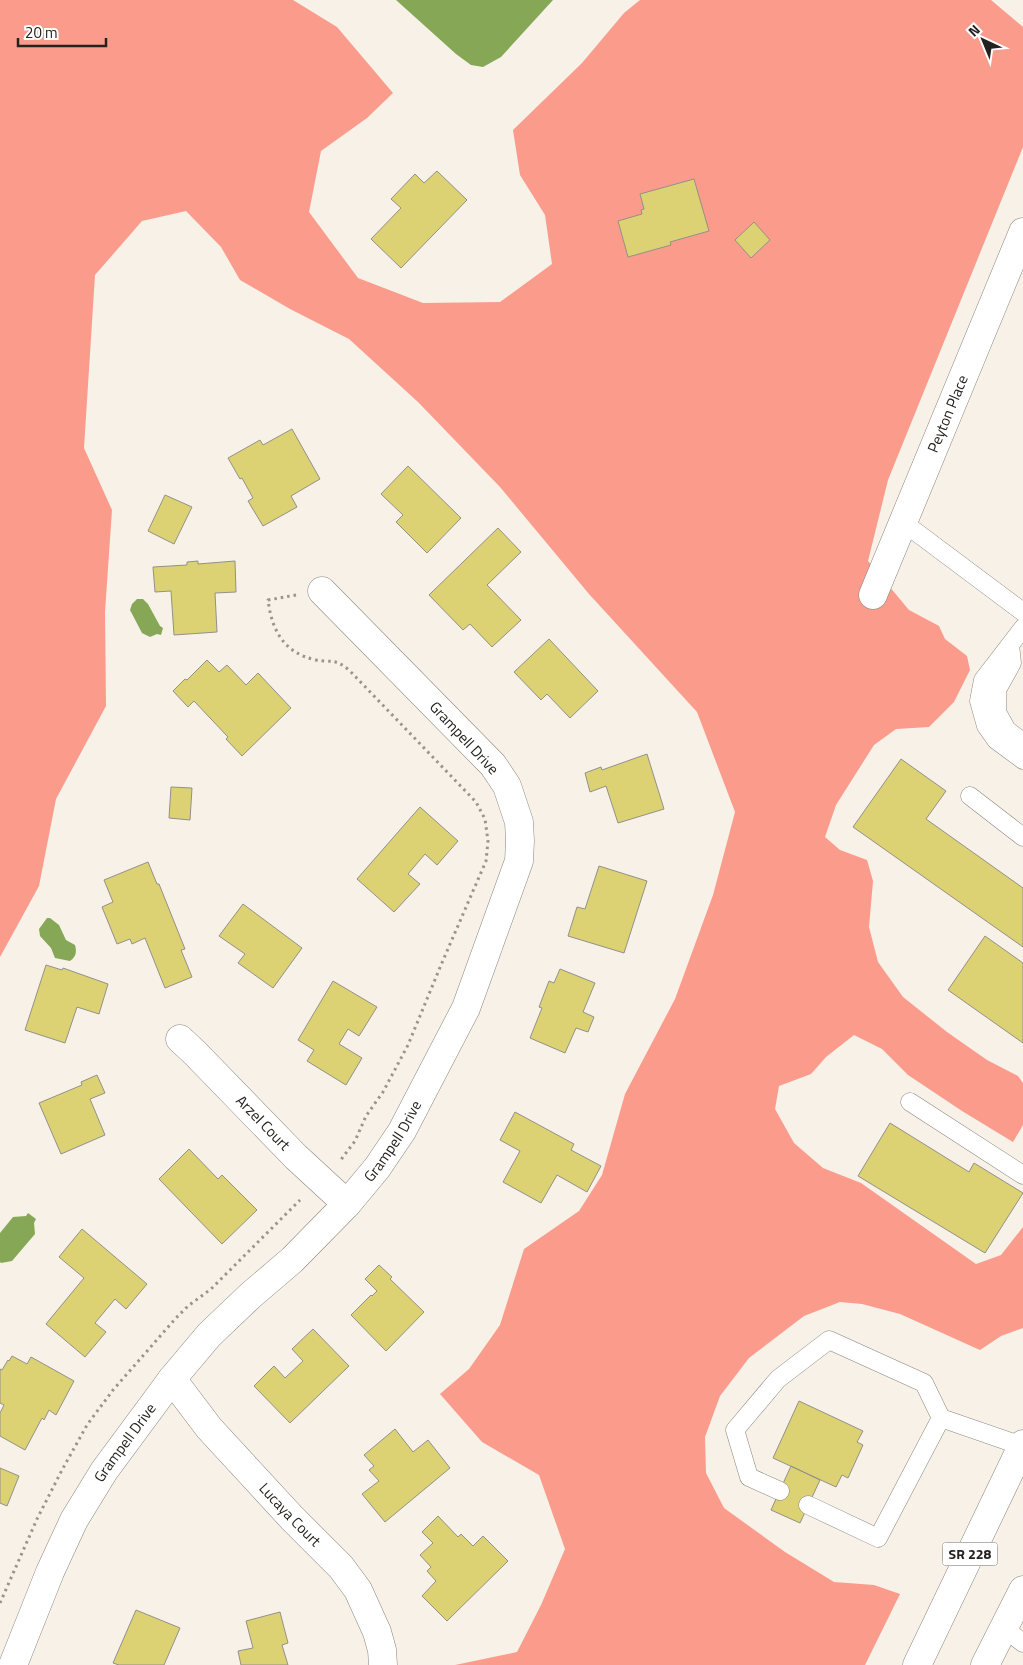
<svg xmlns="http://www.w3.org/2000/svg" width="1023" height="1665" font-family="'Titillium Web',sans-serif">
<rect width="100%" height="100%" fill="#f7f1e8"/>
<path fill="#fa9b8c" d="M 0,0 L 293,0 L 337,27 L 393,93 L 367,118 L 321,151 L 309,212 L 358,278 L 423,303 L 500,302 L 552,264 L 545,215 L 520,175 L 513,130 L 582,63 L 624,13 L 640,0 L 991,0 L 1023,27 L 1023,147 L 888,480 L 868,561 L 909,610 L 939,626 L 945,639 L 967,656 L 970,670 L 954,702 L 929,727 L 896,729 L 874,745 L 836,805 L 825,837 L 840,850 L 867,860 L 873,881 L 869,927 L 878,962 L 903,997 L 947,1032 L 987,1060 L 1018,1076 L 1023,1083 L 1023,1125 L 1013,1142 L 962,1111 L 908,1075 L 882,1049 L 854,1035 L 826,1057 L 811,1074 L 779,1086 L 775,1109 L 794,1143 L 823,1168 L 861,1183 L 976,1264 L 1001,1255 L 1023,1227 L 1023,1328 L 1001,1336 L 980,1350 L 900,1314 L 862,1304 L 840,1302 L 804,1316 L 749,1358 L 720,1396 L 705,1437 L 706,1473 L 724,1508 L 785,1552 L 834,1582 L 874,1585 L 900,1594 L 865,1665 L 455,1665 L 517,1652 L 541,1605 L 565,1549 L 539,1475 L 482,1442 L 440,1394 L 469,1369 L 500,1325 L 524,1249 L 579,1211 L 602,1175 L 625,1094 L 675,999 L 713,895 L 735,812 L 697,712 L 589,594 L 500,487 L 418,402 L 349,339 L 290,309 L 240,280 L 221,247 L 186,211 L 142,221 L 95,275 L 84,448 L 112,510 L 105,612 L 106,706 L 56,799 L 39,886 L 0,957 Z"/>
<path fill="#86a856" d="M 396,0 L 553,0 L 501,57 L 483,67 L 471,65 L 456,54 Z
M 137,599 L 143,599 L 148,604 L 160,626 L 163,628 L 161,635 L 157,634 L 150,637 L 142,633 L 130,610 L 132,604 Z
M 47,918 L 50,918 L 59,925 L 66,940 L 75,945 C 77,952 76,957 70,961 L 55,958 L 51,948 L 40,936 L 39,929 Z
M 28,1213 L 36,1219 L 34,1223 L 35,1234 L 12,1261 L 1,1263 L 0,1262 L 0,1233 L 13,1217 L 26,1216 Z"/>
<path fill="#dcd274" stroke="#929188" d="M 437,171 L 467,200 L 401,268 L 371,239 L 401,208 L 391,199 L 415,174 L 424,183 Z
M 694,179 L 709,231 L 670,242 L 671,245 L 628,257 L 618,221 L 642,214 L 641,210 L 644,209 L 640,194 Z
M 754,222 L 770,240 L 751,258 L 735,240 Z
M 292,429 L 320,479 L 291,496 L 297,507 L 263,526 L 248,501 L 253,498 L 242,478 L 240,479 L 228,458 L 260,440 L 263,445 Z
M 408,466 L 461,518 L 427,553 L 396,522 L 403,515 L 381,494 Z
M 165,495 L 192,507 L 174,544 L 148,531 Z
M 498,528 L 521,552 L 487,585 L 521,620 L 492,647 L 470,624 L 463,630 L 429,595 Z
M 198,561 L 198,564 L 235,561 L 236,592 L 215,593 L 217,632 L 174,635 L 171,591 L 155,592 L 153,567 L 187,565 L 187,562 Z
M 549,639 L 598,691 L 570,718 L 547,694 L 541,700 L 514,672 Z
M 207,660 L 219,672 L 227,665 L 246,685 L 258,673 L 291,708 L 242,756 L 226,739 L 228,737 L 194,701 L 188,707 L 173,691 L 185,679 L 187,680 Z
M 647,754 L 664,809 L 618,823 L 606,786 L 590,792 L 585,773 L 601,767 L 602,770 Z
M 901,759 L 946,791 L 926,819 L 1023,888 L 1023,947 L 853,827 Z
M 171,787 L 192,788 L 190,820 L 169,818 Z
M 420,807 L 458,841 L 437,865 L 425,854 L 408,874 L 420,884 L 394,912 L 357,879 Z
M 148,862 L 157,884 L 159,884 L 185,949 L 181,950 L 192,977 L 165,988 L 145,938 L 132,944 L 130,939 L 117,944 L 102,907 L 113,902 L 104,880 Z
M 599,866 L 647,881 L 624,953 L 568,936 L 577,907 L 585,909 Z
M 243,904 L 302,948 L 273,988 L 238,963 L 245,954 L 219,936 Z
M 985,936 L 1023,963 L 1023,1043 L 948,990 Z
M 46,965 L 62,970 L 63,968 L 108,984 L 99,1014 L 77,1007 L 65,1043 L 25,1030 Z
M 560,969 L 595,983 L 583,1012 L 594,1017 L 588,1032 L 576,1028 L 565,1053 L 530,1038 L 542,1008 L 539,1007 L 549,981 L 554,983 Z
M 333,981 L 377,1007 L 359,1036 L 348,1029 L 339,1044 L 362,1058 L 346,1085 L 307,1061 L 314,1050 L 298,1040 Z
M 97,1075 L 105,1093 L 90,1099 L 105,1135 L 61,1154 L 39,1103 L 82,1085 L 81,1082 Z
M 515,1112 L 574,1144 L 571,1150 L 601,1166 L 587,1192 L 557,1175 L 541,1203 L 503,1182 L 520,1151 L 500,1140 Z
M 890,1123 L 969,1172 L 974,1163 L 1023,1193 L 985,1253 L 858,1176 Z
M 189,1149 L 218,1179 L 222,1175 L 257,1210 L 222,1244 L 159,1179 Z
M 82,1229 L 147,1284 L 126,1309 L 115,1299 L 95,1323 L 106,1332 L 85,1357 L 46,1324 L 84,1278 L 59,1257 Z
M 379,1265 L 392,1277 L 390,1279 L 424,1312 L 386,1351 L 351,1315 L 371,1295 L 372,1296 L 377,1291 L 365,1279 Z
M 313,1329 L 349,1366 L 290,1423 L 254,1386 L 274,1366 L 285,1378 L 303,1361 L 292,1349 Z
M 12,1356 L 27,1364 L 31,1357 L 74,1381 L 56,1415 L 49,1410 L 44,1420 L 42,1418 L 25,1450 L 0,1436 L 0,1413 L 4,1405 L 0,1403 L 0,1369 L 2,1370 L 8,1360 L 9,1361 Z
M 799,1401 L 863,1431 L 857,1442 L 863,1445 L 848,1478 L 842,1475 L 836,1487 L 773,1458 Z
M 395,1429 L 413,1452 L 428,1440 L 450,1468 L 385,1522 L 362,1494 L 379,1481 L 369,1470 L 374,1466 L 364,1455 Z
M 791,1466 L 820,1480 L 800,1523 L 771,1510 Z
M 0,1468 L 19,1476 L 7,1506 L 0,1503 Z
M 438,1516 L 458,1537 L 461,1534 L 473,1546 L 483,1536 L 508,1561 L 447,1621 L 422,1596 L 436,1581 L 427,1571 L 431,1567 L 420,1555 L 433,1543 L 422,1532 Z
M 136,1610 L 180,1628 L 164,1665 L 119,1665 L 113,1663 Z
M 280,1612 L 288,1643 L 282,1645 L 288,1665 L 241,1665 L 238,1651 L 253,1648 L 246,1621 Z"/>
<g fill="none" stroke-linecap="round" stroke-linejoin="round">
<defs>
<path id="service" d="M 904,523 L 1023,612
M 1023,628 L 983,680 L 979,701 L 986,726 L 996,740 L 1023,760
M 1010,645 L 1012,663 L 997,690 L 997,712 L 1007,730 L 1023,742
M 970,796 L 1023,837
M 910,1102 L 1023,1175
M 780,1491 L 749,1477 L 735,1430 L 778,1379 L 829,1340 L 924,1383 L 941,1418 L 1022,1446
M 808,1505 L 878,1538 L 941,1418
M 1004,1628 L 1023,1643"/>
<g id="minor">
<path id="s1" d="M 873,595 L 1023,232"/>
<path id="s2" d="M 180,1039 L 195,1053 L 296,1157 L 347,1204"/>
<path id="s3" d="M 172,1379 L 209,1428 L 292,1518 L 341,1567 L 358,1590 L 377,1632 L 382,1650 L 383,1665"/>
<path id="s4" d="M 13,1665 L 50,1572 L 74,1520 L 104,1471 L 172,1379 L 209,1335 L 251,1295 L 292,1260 L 347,1204 L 377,1168 L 402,1131 L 466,1008 L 519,861 L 520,841 L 519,822 L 507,786 L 493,765 L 322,591"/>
</g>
<path id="primary" d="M 917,1665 L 1023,1444
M 985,1665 L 1023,1590"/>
</defs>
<use href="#service" stroke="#8b857d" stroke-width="19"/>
<use href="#minor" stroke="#8b857d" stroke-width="29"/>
<use href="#primary" stroke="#8b857d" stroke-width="29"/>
<path stroke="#98948e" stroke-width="3" stroke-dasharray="2.5 4" stroke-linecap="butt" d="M 296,595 L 268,600 C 272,631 284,653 316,660 C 333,663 334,658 349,670 L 476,802 L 485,819 L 488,841 L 486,861 L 441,965 L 408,1045 L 383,1092 L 366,1116 L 355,1141 L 340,1161
M 0,1603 L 37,1519 L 62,1470 L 87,1425 L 113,1390 L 176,1318 L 188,1306 L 211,1289 L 300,1200"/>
<use href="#service" stroke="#fff" stroke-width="18"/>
<use href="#minor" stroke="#fff" stroke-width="28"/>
<use href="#primary" stroke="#fff" stroke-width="28"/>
</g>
<g text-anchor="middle" stroke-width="4.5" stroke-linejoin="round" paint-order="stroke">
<rect fill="#fff" stroke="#666462" stroke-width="1" x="942.5" y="1542.5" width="55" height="23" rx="4"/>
<g font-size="14" font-weight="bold" fill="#24221f">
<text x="970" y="1559">SR 228</text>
</g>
<g font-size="15" fill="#24221f" stroke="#fff">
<text dy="5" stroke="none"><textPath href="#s1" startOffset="196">Peyton Place</textPath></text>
<text transform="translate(464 738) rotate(47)" y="5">Grampell Drive</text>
<text dy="5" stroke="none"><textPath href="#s2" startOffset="118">Arzel Court</textPath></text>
<text dy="5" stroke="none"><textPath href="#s4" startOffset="655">Grampell Drive</textPath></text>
<text dy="5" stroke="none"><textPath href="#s4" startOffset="250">Grampell Drive</textPath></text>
<text dy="5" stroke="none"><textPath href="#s3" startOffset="180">Lucaya Court</textPath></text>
</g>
</g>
<g transform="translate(983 40) rotate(316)" stroke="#ffffff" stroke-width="4" paint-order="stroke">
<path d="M0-4L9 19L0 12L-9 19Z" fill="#24221f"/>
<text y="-8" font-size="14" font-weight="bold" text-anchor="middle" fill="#24221f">N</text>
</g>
<path d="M18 38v8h88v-8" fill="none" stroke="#24221f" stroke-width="2.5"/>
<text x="25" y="38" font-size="15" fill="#24221f" stroke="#ffffff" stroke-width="4" paint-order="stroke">20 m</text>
</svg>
